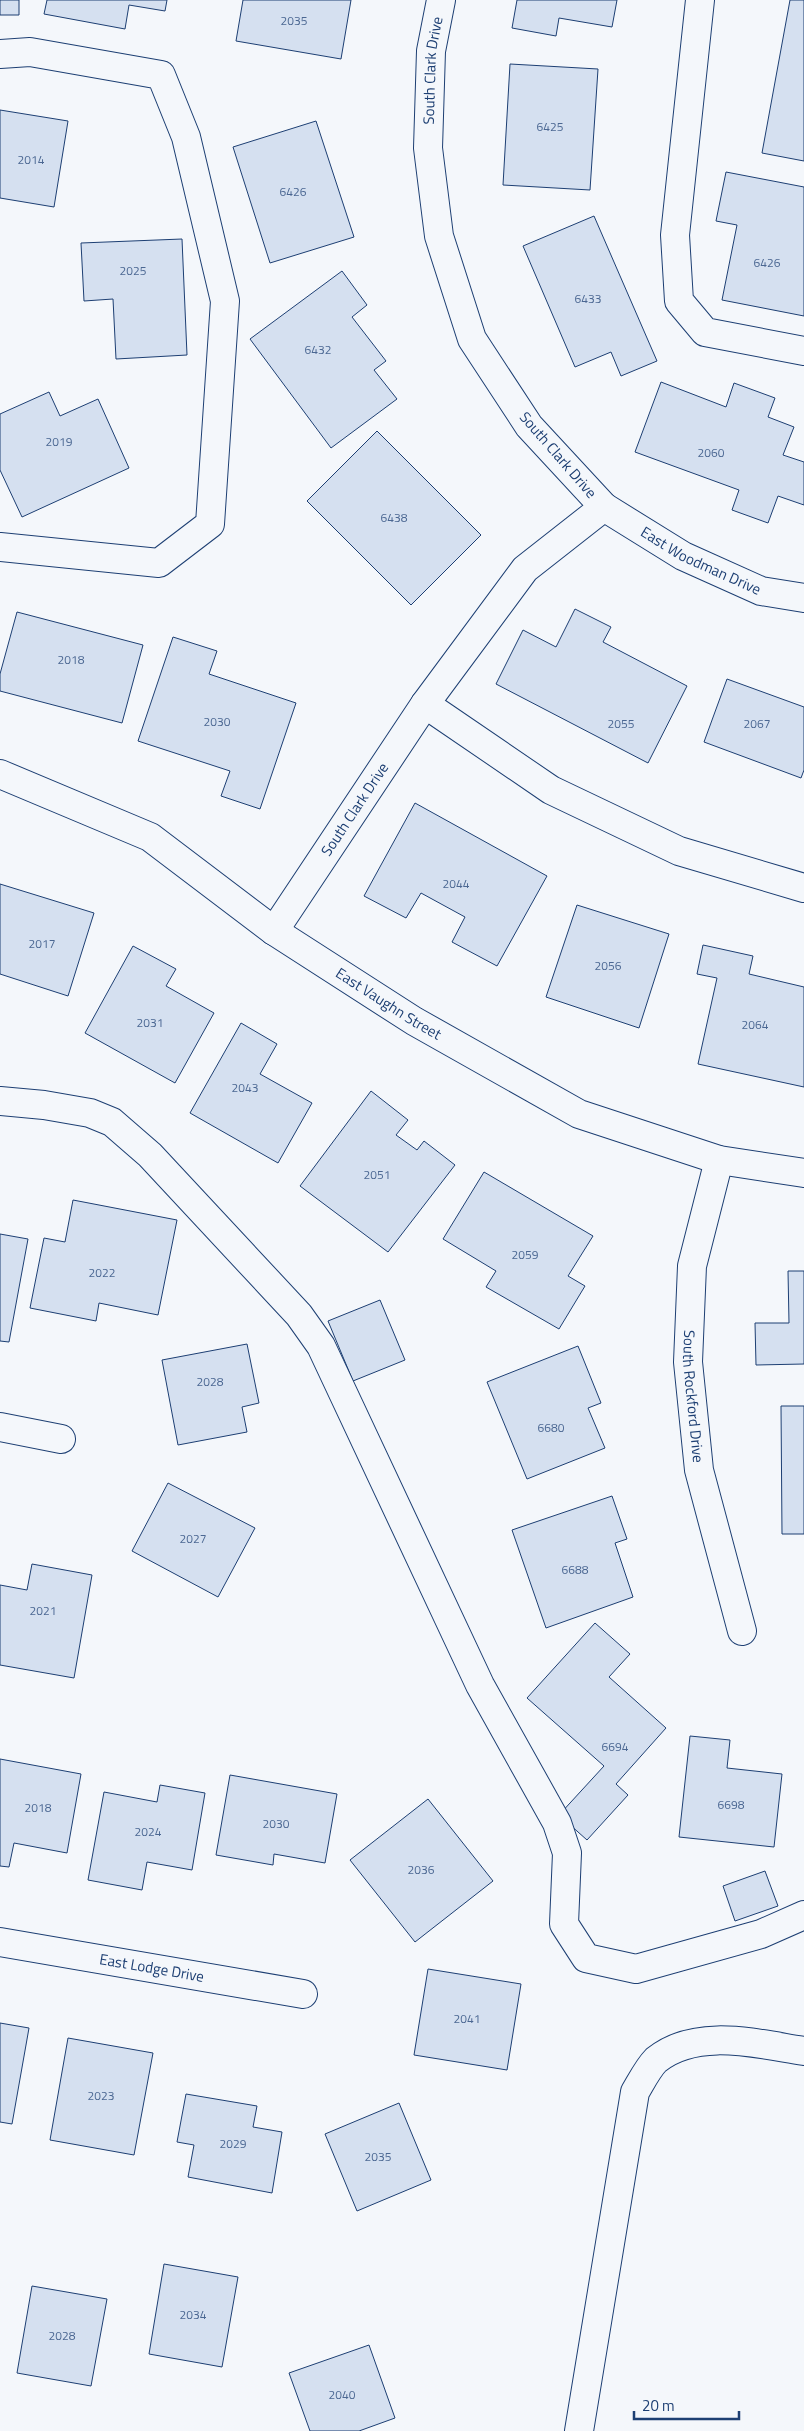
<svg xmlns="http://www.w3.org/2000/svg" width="804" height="2431" font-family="'Titillium Web',sans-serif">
<rect width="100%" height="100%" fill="#f4f7fb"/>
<path fill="#d5e0f0" stroke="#1d3f73" d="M 0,0 L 19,0 L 19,15 L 0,15 Z
M 47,0 L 167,0 L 165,11 L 129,5 L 125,29 L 44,14 Z
M 243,0 L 351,0 L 341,59 L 236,41 Z
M 517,0 L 617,0 L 612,27 L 559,18 L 556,36 L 512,28 Z
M 790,0 L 804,0 L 804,161 L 762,153 Z
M 510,64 L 598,69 L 590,190 L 503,185 Z
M 0,110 L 68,121 L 54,207 L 0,198 Z
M 316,121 L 354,237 L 270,263 L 233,147 Z
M 726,172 L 804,187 L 804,316 L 722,300 L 737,225 L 716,221 Z
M 594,216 L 657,361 L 621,376 L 611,352 L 575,367 L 523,246 Z
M 182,239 L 187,355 L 116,359 L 113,299 L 84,301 L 81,243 Z
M 342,271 L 367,305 L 352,317 L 386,361 L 374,370 L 397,399 L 331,448 L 250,339 Z
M 661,382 L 726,407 L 734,383 L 775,398 L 768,417 L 794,427 L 783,455 L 804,462 L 804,505 L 778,496 L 768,523 L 732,510 L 739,490 L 635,452 Z
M 49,392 L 60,416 L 98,399 L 129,468 L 22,517 L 0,470 L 0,414 Z
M 377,431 L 481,535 L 411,605 L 307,501 Z
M 575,609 L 611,627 L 603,642 L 687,686 L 648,763 L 496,684 L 523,630 L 556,647 Z
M 17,612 L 143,645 L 122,723 L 0,691 L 0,674 Z
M 173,637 L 217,651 L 209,674 L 296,703 L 260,809 L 221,796 L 230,771 L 138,741 Z
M 727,679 L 804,707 L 804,770 L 801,778 L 704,742 Z
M 415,803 L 547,876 L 497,966 L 452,942 L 465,917 L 421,893 L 406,918 L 364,896 Z
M 0,884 L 94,913 L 68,996 L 0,974 Z
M 577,905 L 669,934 L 639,1028 L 546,997 Z
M 703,945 L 753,956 L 749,974 L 804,987 L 804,1087 L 698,1064 L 717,978 L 697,974 Z
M 133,946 L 176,969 L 166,986 L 214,1013 L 175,1083 L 85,1033 Z
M 241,1023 L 277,1044 L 260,1074 L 312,1103 L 278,1163 L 190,1113 Z
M 371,1091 L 408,1120 L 396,1135 L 417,1150 L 424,1141 L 455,1165 L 388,1252 L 300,1186 Z
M 484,1172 L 593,1236 L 568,1276 L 585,1286 L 559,1329 L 486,1287 L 496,1271 L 443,1239 Z
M 73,1200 L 177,1220 L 158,1315 L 99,1303 L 96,1321 L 30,1308 L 44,1238 L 65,1242 Z
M 0,1234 L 28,1239 L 9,1342 L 0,1341 Z
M 788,1271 L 804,1271 L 804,1364 L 756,1365 L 755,1323 L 789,1323 Z
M 380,1300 L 405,1360 L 353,1381 L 328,1321 Z
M 247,1344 L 259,1403 L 242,1407 L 247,1432 L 178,1445 L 162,1360 Z
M 578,1346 L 601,1403 L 588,1408 L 605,1448 L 527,1479 L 487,1382 Z
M 781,1406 L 804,1406 L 804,1534 L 782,1534 Z
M 168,1483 L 255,1528 L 218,1597 L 132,1551 Z
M 612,1496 L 627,1539 L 615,1543 L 633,1597 L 546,1628 L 512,1530 Z
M 32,1564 L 92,1575 L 74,1678 L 0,1665 L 0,1585 L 27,1590 Z
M 595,1623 L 630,1654 L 609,1677 L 666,1728 L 616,1784 L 628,1795 L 587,1840 L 559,1815 L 604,1766 L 527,1698 Z
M 690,1736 L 730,1740 L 727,1768 L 782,1774 L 774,1847 L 679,1837 Z
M 0,1759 L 81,1774 L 67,1853 L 14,1843 L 9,1867 L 0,1866 Z
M 230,1775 L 337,1794 L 325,1863 L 274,1854 L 273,1865 L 216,1855 Z
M 160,1785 L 205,1793 L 192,1870 L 147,1862 L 142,1890 L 88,1880 L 104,1792 L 157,1802 Z
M 428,1799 L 493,1881 L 415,1942 L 350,1860 Z
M 765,1871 L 778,1906 L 735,1921 L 723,1886 Z
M 428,1969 L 521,1984 L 507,2070 L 414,2055 Z
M 0,2023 L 29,2028 L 12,2124 L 0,2122 Z
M 68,2038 L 153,2053 L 134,2155 L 50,2140 Z
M 186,2094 L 257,2106 L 253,2127 L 282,2132 L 272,2193 L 188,2177 L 194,2145 L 177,2142 Z
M 399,2103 L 431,2180 L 357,2211 L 325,2134 Z
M 164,2264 L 238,2277 L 222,2367 L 149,2354 Z
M 32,2286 L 107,2299 L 91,2386 L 17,2373 Z
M 369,2345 L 395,2418 L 359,2431 L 310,2431 L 289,2373 Z"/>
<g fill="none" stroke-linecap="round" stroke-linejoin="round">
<defs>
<g id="minor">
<path d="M 700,0 L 675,235 L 679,301 L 705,332 L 804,351"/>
<path d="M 0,54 L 30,52 L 161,75 L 186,137 L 225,301 L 210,524 L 159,563 L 0,547"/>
<path id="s1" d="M 604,507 L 683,556 L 761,591 L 804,598"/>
<path d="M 425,704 L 551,790 L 679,851 L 804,888"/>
<path id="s2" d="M 0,774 L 150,837 L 274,931 L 414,1021 L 579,1114 L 719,1160 L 804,1173"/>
<path id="s3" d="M 274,931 L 425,704 L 525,569 L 604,507 L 529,426 L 472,339 L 439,236 L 428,148 L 431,51 L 441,0"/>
<path d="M 0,1101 L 44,1105 L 90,1113 L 112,1122 L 150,1155 L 299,1315 L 321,1346 L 480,1685 L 557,1823 L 567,1853 L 564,1924 L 586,1958 L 636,1969 L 761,1934 L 804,1915"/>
<path id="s4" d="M 719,1160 L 692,1266 L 688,1362 L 699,1470 L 742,1631"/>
<path d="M 0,1427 L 61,1439"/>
<path id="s5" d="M 0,1942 L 303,1994"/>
<path d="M 579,2431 L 635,2092 C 641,2082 648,2068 656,2060 C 697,2027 758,2044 804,2051"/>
</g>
</defs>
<use href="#minor" stroke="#1d3f73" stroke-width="30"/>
<use href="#minor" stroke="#f4f7fb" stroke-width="28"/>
</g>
<g text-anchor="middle" stroke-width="4" stroke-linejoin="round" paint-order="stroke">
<g font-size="12" fill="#4b6792">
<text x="294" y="25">2035</text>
<text x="550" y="131">6425</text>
<text x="31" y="164">2014</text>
<text x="293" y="196">6426</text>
<text x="767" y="267">6426</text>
<text x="133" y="275">2025</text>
<text x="588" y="303">6433</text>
<text x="318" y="354">6432</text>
<text x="59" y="446">2019</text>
<text x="711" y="457">2060</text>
<text x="394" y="522">6438</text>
<text x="71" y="664">2018</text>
<text x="217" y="726">2030</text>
<text x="621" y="728">2055</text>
<text x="757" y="728">2067</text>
<text x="456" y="888">2044</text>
<text x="42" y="948">2017</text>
<text x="608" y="970">2056</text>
<text x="150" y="1027">2031</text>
<text x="755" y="1029">2064</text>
<text x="245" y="1092">2043</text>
<text x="377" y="1179">2051</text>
<text x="525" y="1259">2059</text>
<text x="102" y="1277">2022</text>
<text x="210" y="1386">2028</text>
<text x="551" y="1432">6680</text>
<text x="193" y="1543">2027</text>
<text x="575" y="1574">6688</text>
<text x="43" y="1615">2021</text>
<text x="615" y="1751">6694</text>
<text x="731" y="1809">6698</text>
<text x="38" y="1812">2018</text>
<text x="276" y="1828">2030</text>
<text x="148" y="1836">2024</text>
<text x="421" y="1874">2036</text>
<text x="467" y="2023">2041</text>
<text x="101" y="2100">2023</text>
<text x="233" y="2148">2029</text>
<text x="378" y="2161">2035</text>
<text x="193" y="2319">2034</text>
<text x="62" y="2340">2028</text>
<text x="342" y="2399">2040</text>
</g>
<g font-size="15" fill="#1d3f73" stroke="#f4f7fb">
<text dy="5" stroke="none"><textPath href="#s3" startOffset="1030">South Clark Drive</textPath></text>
<text transform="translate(558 455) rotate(49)" y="5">South Clark Drive</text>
<text dy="5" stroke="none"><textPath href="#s1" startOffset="111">East Woodman Drive</textPath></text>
<text dy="5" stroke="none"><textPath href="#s3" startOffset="146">South Clark Drive</textPath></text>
<text dy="5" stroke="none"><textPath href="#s2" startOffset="454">East Vaughn Street</textPath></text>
<text dy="5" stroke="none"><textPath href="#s4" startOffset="240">South Rockford Drive</textPath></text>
<text dy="5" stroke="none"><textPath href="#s5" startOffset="154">East Lodge Drive</textPath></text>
</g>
</g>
<path d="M634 2411v8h105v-8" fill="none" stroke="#1d3f73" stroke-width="2.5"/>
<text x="642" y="2411" font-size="15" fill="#1d3f73" stroke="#f4f7fb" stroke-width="4" paint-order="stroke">20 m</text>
</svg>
